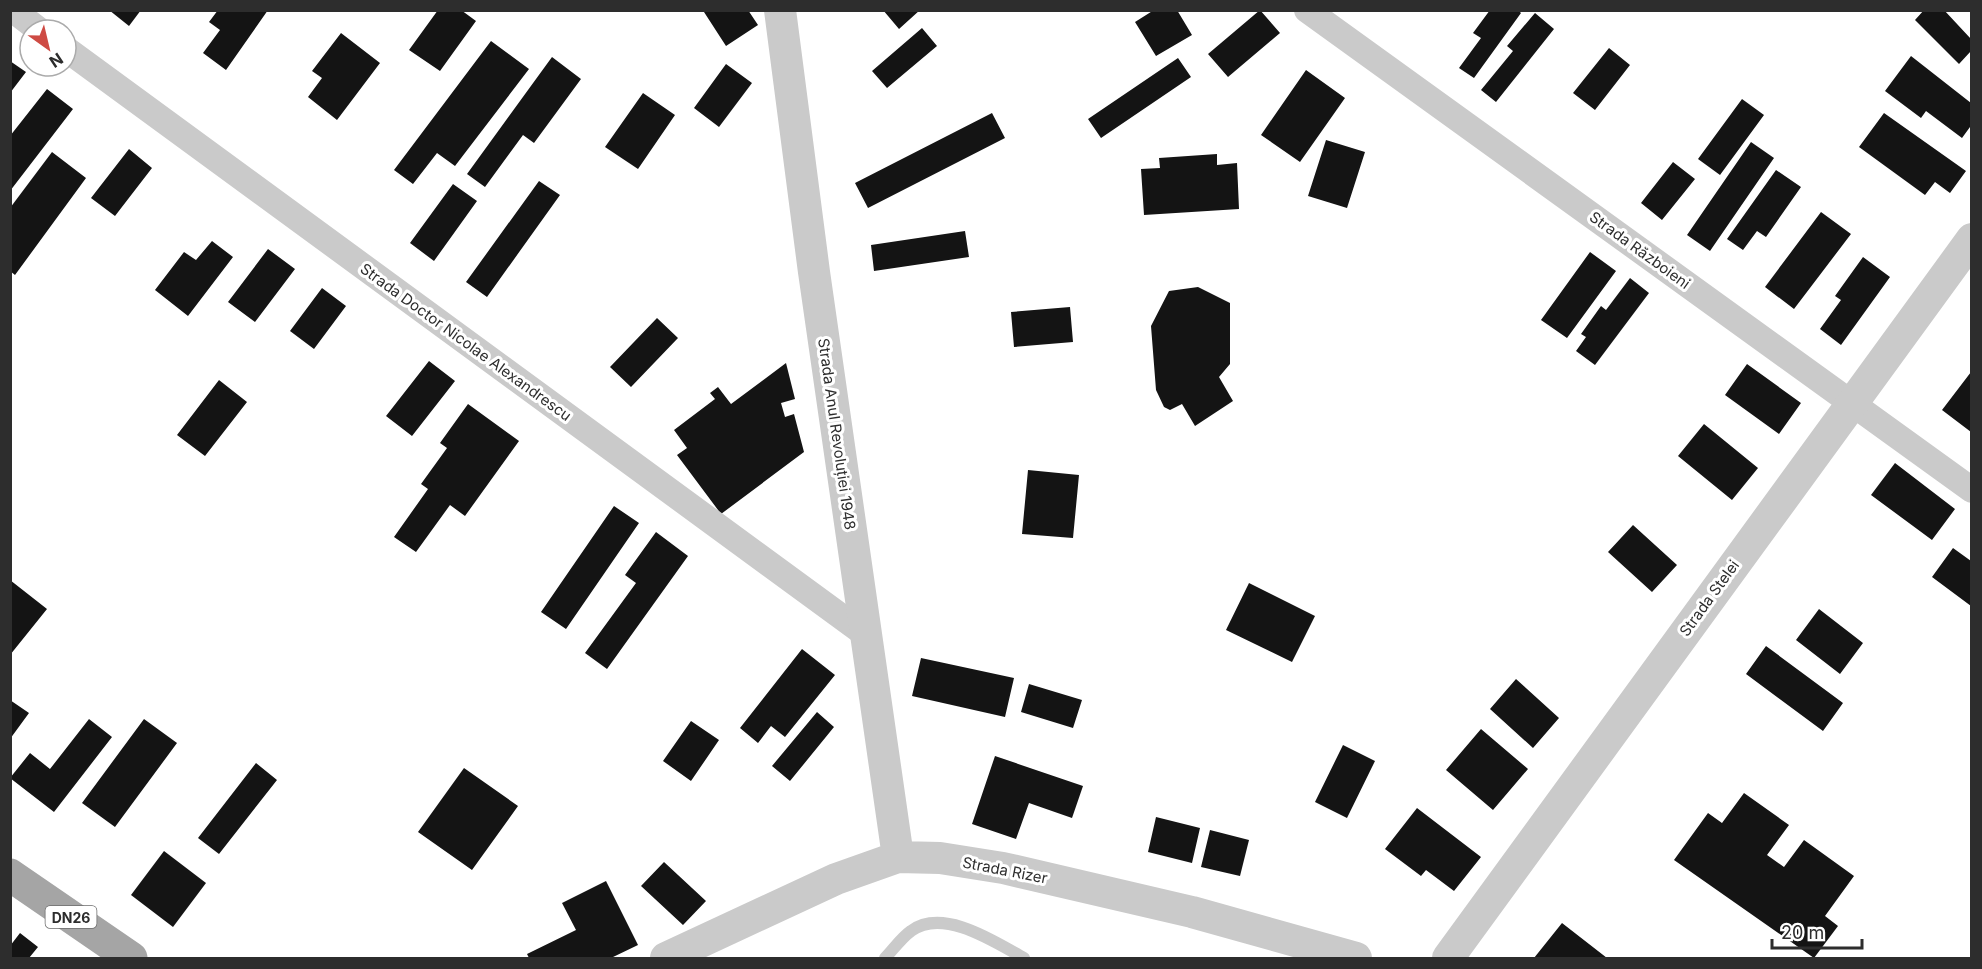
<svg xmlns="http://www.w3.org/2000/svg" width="1982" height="969" font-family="Inter,sans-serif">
	<rect width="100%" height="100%" fill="#fff"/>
	<path fill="#141414" d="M109 10H141L129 26Z
		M218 10H268L226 70 203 53 220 30 209 22Z
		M438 10H461L476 21 440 71 409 50Z
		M707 10H748L758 25 726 46 704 12Z
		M883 10H920L899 29Z
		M1154 10H1177L1192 35 1156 56 1135 22Z
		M1260 10 1280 33 1228 77 1208 54Z
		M1490 10H1518L1521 13 1474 78 1459 68 1481 38 1473 33Z
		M1924 10H1944L1971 39V51L1959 64 1915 20Z
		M1535 13 1554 29 1496 102 1481 90 1513 51 1507 46Z
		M922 28 937 46 887 88 872 71Z
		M341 33 380 63 337 120 308 97 322 78 312 71Z
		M491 41 529 69 455 166 437 153 413 184 394 170Z
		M1609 48 1630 65 1595 110 1573 93Z
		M1911 56 1971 103V129L1970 127 1962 138 1926 111 1921 118 1885 91Z
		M552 57 581 79 534 143 523 135 485 187 467 174Z
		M1178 58 1191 77 1101 138 1088 119Z
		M10 61 26 72 10 93Z
		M726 64 752 83 719 127 694 108Z
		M1306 70 1345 98 1300 162 1261 135Z
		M47 89 73 109 10 191V136Z
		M643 93 675 115 638 169 605 147Z
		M1742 99 1764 115 1720 175 1698 159Z
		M992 113 1005 138 868 208 855 183Z
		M1884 113 1966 171 1950 193 1935 182 1925 195 1859 147Z
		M1326 140 1365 152 1347 208 1308 196Z
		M1751 142 1774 158 1710 251 1687 235Z
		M129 149 152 168 115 216 91 198Z
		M52 152 86 178 15 275 10 271V208Z
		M1217 154V165L1237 163 1239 209 1144 215 1141 169 1160 168 1159 158Z
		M1673 162 1695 179 1662 220 1641 203Z
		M1776 170 1801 187 1766 237 1757 231 1743 250 1727 239Z
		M539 181 560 195 487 297 466 282Z
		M453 184 477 201 434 261 410 243Z
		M1821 212 1851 234 1794 309 1765 287Z
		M965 231 969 257 874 271 871 245Z
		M212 241 233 257 188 316 155 290 184 252 196 260Z
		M268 249 295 269 255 322 228 302Z
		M1590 252 1616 271 1567 338 1541 320Z
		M1863 257 1890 277 1841 345 1820 329 1841 300 1835 296Z
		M1630 278 1649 293 1595 365 1576 351 1586 337 1581 334 1601 306 1606 310Z
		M1198 287 1230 303V364L1219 377 1233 401 1195 426 1182 404 1170 410 1164 407 1156 390 1151 326 1169 291Z
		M322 288 346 306 314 349 290 331Z
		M1070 307 1073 342 1014 347 1011 312Z
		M657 318 678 338 631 387 610 367Z
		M429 361 455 381 412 436 386 416Z
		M786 363 795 399 781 403 785 417 794 414 804 452 721 514 677 455 687 448 674 430 715 399 710 393 718 387 731 404Z
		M1747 364 1801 403 1779 434 1725 395Z
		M1971 372V432L1942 410Z
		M219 380 247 402 205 456 177 435Z
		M468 404 519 441 465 516 450 505 416 552 394 537 428 489 421 484 447 448 440 443Z
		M1704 424 1758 468 1732 500 1678 456Z
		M1895 463 1955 509 1932 540 1871 495Z
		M1028 470 1079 475 1073 538 1022 534Z
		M614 506 639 523 566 629 541 612Z
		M1633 525 1677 565 1652 592 1608 552Z
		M656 532 688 556 607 669 585 653 636 583 625 575Z
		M1953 548 1971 561V606L1932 577Z
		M10 580 47 609 10 655Z
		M1249 583 1315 616 1292 662 1226 630Z
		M1819 609 1863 643 1840 674 1796 640Z
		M1766 646 1843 703 1823 731 1746 674Z
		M802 649 835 675 785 737 771 726 758 743 740 728Z
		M921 658 1014 678 1005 717 912 696Z
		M1516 679 1559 718 1533 748 1490 709Z
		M1029 684 1082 700 1073 728 1021 712Z
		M10 700 29 713 10 739Z
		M817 712 834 727 790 781 772 766Z
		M89 719 112 737 54 812 10 778 30 753 50 769Z
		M144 719 177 743 115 827 82 803Z
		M691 721 719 740 691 781 663 761Z
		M1481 729 1528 769 1493 810 1446 770Z
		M1343 745 1375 761 1347 818 1315 802Z
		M995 756 1083 786 1072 818 1029 803 1016 839 972 824Z
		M256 763 277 780 219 854 198 838Z
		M464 768 518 806 472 870 418 832Z
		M1744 793 1789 825 1767 855 1784 867 1804 840 1854 876 1825 916 1838 926 1814 958 1674 860 1708 813 1722 823Z
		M1417 808 1481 857 1454 891 1426 870 1421 876 1385 849Z
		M1156 817 1200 828 1192 863 1148 852Z
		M1210 830 1249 840 1240 876 1201 867Z
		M164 851 206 883 173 927 131 895Z
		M664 862 706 901 683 925 641 886Z
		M606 881 638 945 611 958H529L527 954 576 930 562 903Z
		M1562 923 1607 958H1534Z
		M20 933 38 947 29 958H10V946Z"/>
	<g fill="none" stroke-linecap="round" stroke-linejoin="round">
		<path stroke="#cacaca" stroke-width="12" d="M885 958C893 950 901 938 911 931 943 907 995 942 1024 958"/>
		<path stroke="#cacaca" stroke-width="26" d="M13 10 39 30
			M1307 10 1972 490
			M66 49 865 634"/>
		<path stroke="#cacaca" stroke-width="32" d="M780 10 814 272 898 857
			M666 958 836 879 898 857 940 858 1003 868 1192 912 1356 958
			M1448 958 1972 239"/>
		<path stroke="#a5a5a5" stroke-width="33" d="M10 875 131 958"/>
	</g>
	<g text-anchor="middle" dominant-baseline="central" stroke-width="6" stroke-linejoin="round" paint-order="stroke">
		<rect fill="#fff" stroke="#6c6c6c" stroke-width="1.5" x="45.5" y="906" width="51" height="22" rx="4.5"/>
		<g font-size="14" font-weight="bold" fill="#2d2d2d">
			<text x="71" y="917">DN26</text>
		</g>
		<g font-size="15" fill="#2d2d2d" stroke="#fff">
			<text transform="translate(1640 250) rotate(36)">Strada Războieni</text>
			<text transform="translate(466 342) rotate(36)">Strada Doctor Nicolae Alexandrescu</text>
			<text transform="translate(837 434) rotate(82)">Strada Anul Revoluției 1948</text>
			<text transform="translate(1709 598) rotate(-54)">Strada Stelei</text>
			<text transform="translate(1005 870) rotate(11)">Strada Rizer</text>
		</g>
	</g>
	<rect width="1982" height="969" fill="none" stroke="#2d2d2d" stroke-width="24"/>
	<g transform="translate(48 48) rotate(146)"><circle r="28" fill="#ffffff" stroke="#ababab" stroke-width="1.5"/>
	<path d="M0-4.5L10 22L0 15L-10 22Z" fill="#ce4b44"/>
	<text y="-9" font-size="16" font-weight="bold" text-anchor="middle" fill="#2d2d2d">N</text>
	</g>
	<path d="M1772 939v9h90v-9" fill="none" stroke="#2d2d2d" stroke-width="3"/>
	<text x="1781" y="939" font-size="18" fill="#2d2d2d" stroke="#ffffff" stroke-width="4.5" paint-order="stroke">20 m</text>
</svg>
